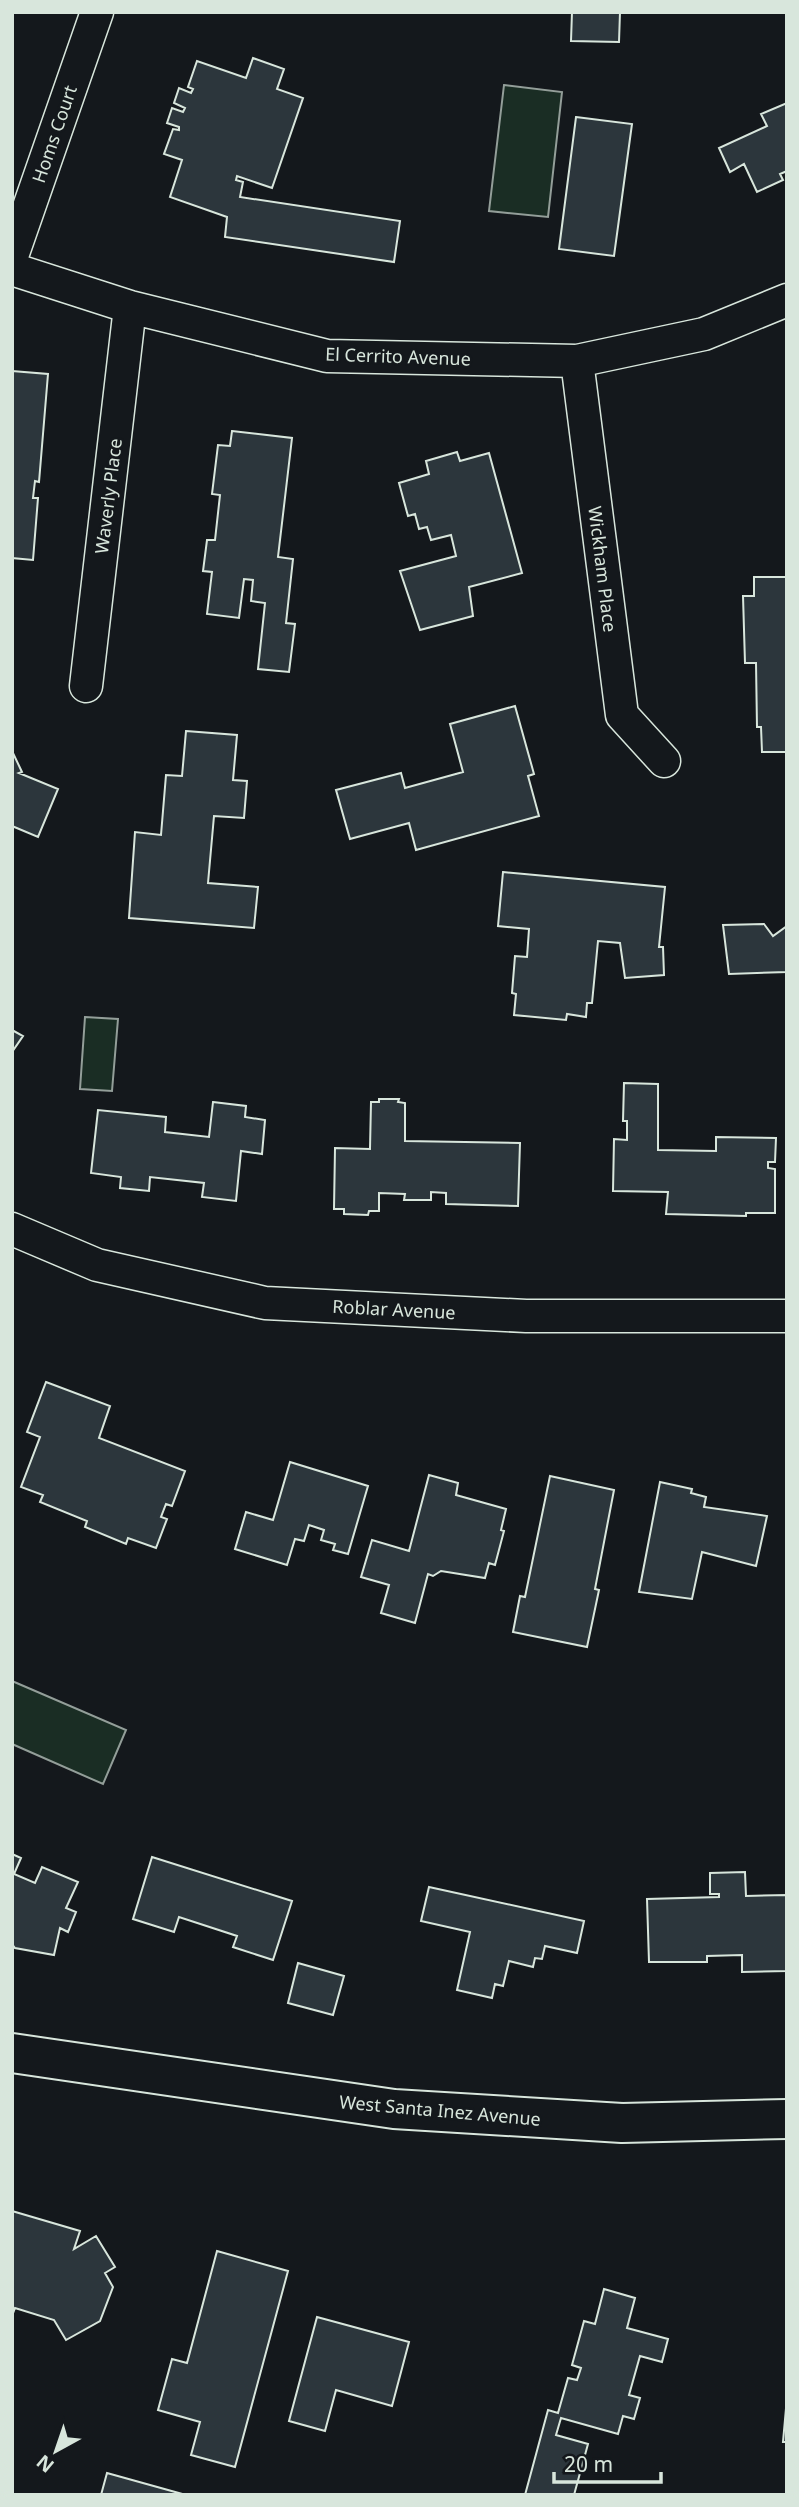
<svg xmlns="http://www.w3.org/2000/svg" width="799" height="2507" font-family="'Noto Sans',sans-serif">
	<rect width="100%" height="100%" fill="#14181c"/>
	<path fill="#1a2d24" stroke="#939e99" stroke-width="2" d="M504 85 562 92 548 217 489 211Z
		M85 1017 118 1019 112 1091 80 1089Z
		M12 1681 126 1730 103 1784 12 1744Z"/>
	<path fill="#2c363c" stroke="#d8e6dc" stroke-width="2" d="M572 12H620L619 42 571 41Z
		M253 58 284 69 277 89 303 98 272 188 237 176 236 180 243 182 240 197 400 221 394 262 225 237 227 217 170 197 182 160 164 154 173 129 179 130V127L167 123 172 108 183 112 185 108 174 103 179 88 191 93 193 89 188 87 197 61 246 78Z
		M787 103V171L780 174 783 180 757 192 744 164 730 172 719 148 767 126 761 114Z
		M576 117 632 124 614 256 559 249Z
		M12 371 48 374 39 482 35 481 33 498H38L33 560 12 558Z
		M232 431 292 438 278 557 293 559 286 623 295 624 289 672 258 669 265 603 251 601 253 580 244 579 239 618 207 614 212 572 203 571 207 540H215L220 495 212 494 218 445 230 446Z
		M457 452 460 461 489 453 522 573 469 587 473 616 420 630 400 571 456 556 451 535 431 540 427 527 419 529 415 514 408 516 399 483 429 474 426 461Z
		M754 577H787V752H762L761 727H757L756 663H745L743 596H754Z
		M515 706 534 774 528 776 539 816 416 850 409 823 350 839 336 790 401 773 405 788 463 772 450 724Z
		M186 731 237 735 233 780 247 781 244 818 214 816 208 883 258 887 254 928 129 918 135 832 161 835 166 775 182 776Z
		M12 751 22 772 19 773 58 789 38 837 12 826Z
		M503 872 665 887 659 947H663L664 975 625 978 620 943 598 941 592 1003H587L586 1017 567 1014 566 1020 514 1015 516 994 512 993 515 956 527 957 529 929 498 926Z
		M764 924 773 936 787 926V972L729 974 723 925Z
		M12 1030 23 1036 12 1052Z
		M624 1083 658 1084V1150L716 1151V1137L776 1138 775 1162H768V1168L775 1169V1213H746V1216L666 1214 668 1192 613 1191 614 1139 627 1140V1121H623Z
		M379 1099H399L398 1102 405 1103V1141L520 1143 518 1206 446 1204V1193L431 1192V1200H404L405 1194 379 1193V1211H369L368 1215 344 1214V1209H334L335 1148 370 1149 371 1102H379Z
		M213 1102 246 1106 245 1117 265 1120 262 1154 241 1151 236 1201 202 1197 204 1183 150 1177 149 1191 120 1188 121 1177 91 1173 98 1110 166 1117 165 1132 209 1137Z
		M46 1382 110 1406 99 1438 185 1471 172 1506 166 1504 161 1517 167 1519 156 1548 128 1538 126 1544 85 1527 87 1521 40 1502 43 1495 21 1487 40 1437 27 1432Z
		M290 1462 368 1486 348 1554 333 1550 335 1544 321 1540 324 1530 309 1525 304 1541 295 1539 287 1565 235 1549 246 1512 273 1520Z
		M429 1475 458 1483 456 1495 506 1509 501 1530 504 1531 495 1565 489 1563 485 1578 441 1571 433 1576 428 1574 415 1623 381 1613 389 1585 361 1577 372 1540 409 1551Z
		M550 1476 614 1490 595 1589 599 1590 587 1647 513 1632 520 1596 525 1597Z
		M660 1482 692 1489 691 1493 706 1497 704 1507 767 1516 756 1566 702 1552 692 1599 639 1592Z
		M12 1854 21 1858 14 1874 35 1883 42 1867 78 1882 66 1908 76 1912 68 1932 60 1928 54 1955 15 1948 12 1944Z
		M152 1857 292 1901 273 1960 233 1947 237 1936 179 1917 174 1932 133 1919Z
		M745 1872 746 1896 787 1895V1971L742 1972V1955L707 1956V1962H649L647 1899 719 1897V1894H710V1873Z
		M429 1887 584 1921 577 1953 545 1946 542 1959 535 1958 533 1967 509 1961 503 1986 495 1984 492 1998 457 1990 470 1932 421 1921Z
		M298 1963 344 1976 333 2015 288 2003Z
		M12 2211 80 2231 74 2249 96 2236 115 2267 105 2273 113 2287 100 2321 66 2340 54 2320 15 2308 12 2316Z
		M217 2251 288 2271 235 2467 191 2455 200 2422 158 2410 172 2359 187 2363Z
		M604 2289 635 2298 627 2328 668 2339 662 2362 640 2356 629 2395 640 2398 634 2419 623 2416 618 2434 561 2418 556 2435 588 2444 574 2495H525L548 2410 558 2413 568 2378 577 2380 581 2368 572 2365 584 2321 595 2324Z
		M317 2317 409 2342 392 2406 336 2390 325 2431 289 2421Z
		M787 2397V2442H783Z
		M107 2473 186 2495H101Z"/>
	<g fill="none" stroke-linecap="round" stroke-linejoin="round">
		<defs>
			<path id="minor" d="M12 256 97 12
				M12 269 130 307 327 356 577 361 704 334 787 300
				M577 361 622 715 664 761
				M86 686 130 307
				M12 1229 97 1265 265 1303 526 1316H787"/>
			<path id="tertiary" d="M12 2053 394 2109 622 2123 787 2119"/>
		</defs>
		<use href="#minor" stroke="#d8e6dc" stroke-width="35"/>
		<use href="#tertiary" stroke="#d8e6dc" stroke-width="42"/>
		<use href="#minor" stroke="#14181c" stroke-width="32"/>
		<use href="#tertiary" stroke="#14181c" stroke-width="38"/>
	</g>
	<g text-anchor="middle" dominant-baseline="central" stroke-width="5" stroke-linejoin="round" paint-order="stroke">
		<g font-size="18" fill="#d8e6dc" stroke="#14181c">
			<text transform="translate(54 134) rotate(-71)">Homs Court</text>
			<text transform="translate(398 356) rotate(2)">El Cerrito Avenue</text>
			<text transform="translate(108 496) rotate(-83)">Waverly Place</text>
			<text transform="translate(603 569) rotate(83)">Wickham Place</text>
			<text transform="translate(394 1309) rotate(3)">Roblar Avenue</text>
			<text transform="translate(440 2110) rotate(5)">West Santa Inez Avenue</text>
		</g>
	</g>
	<rect width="799" height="2507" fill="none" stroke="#d8e6dc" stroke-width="28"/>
	<g transform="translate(56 2451) rotate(220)" stroke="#14181c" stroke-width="5" paint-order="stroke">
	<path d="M0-5L12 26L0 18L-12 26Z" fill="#d8e6dc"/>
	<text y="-10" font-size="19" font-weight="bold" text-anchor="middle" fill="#d8e6dc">N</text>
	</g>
	<path d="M554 2472v10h107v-10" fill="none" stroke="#d8e6dc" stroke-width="3.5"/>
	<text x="564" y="2472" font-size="21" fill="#d8e6dc" stroke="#14181c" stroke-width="5" paint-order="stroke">20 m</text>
</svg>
